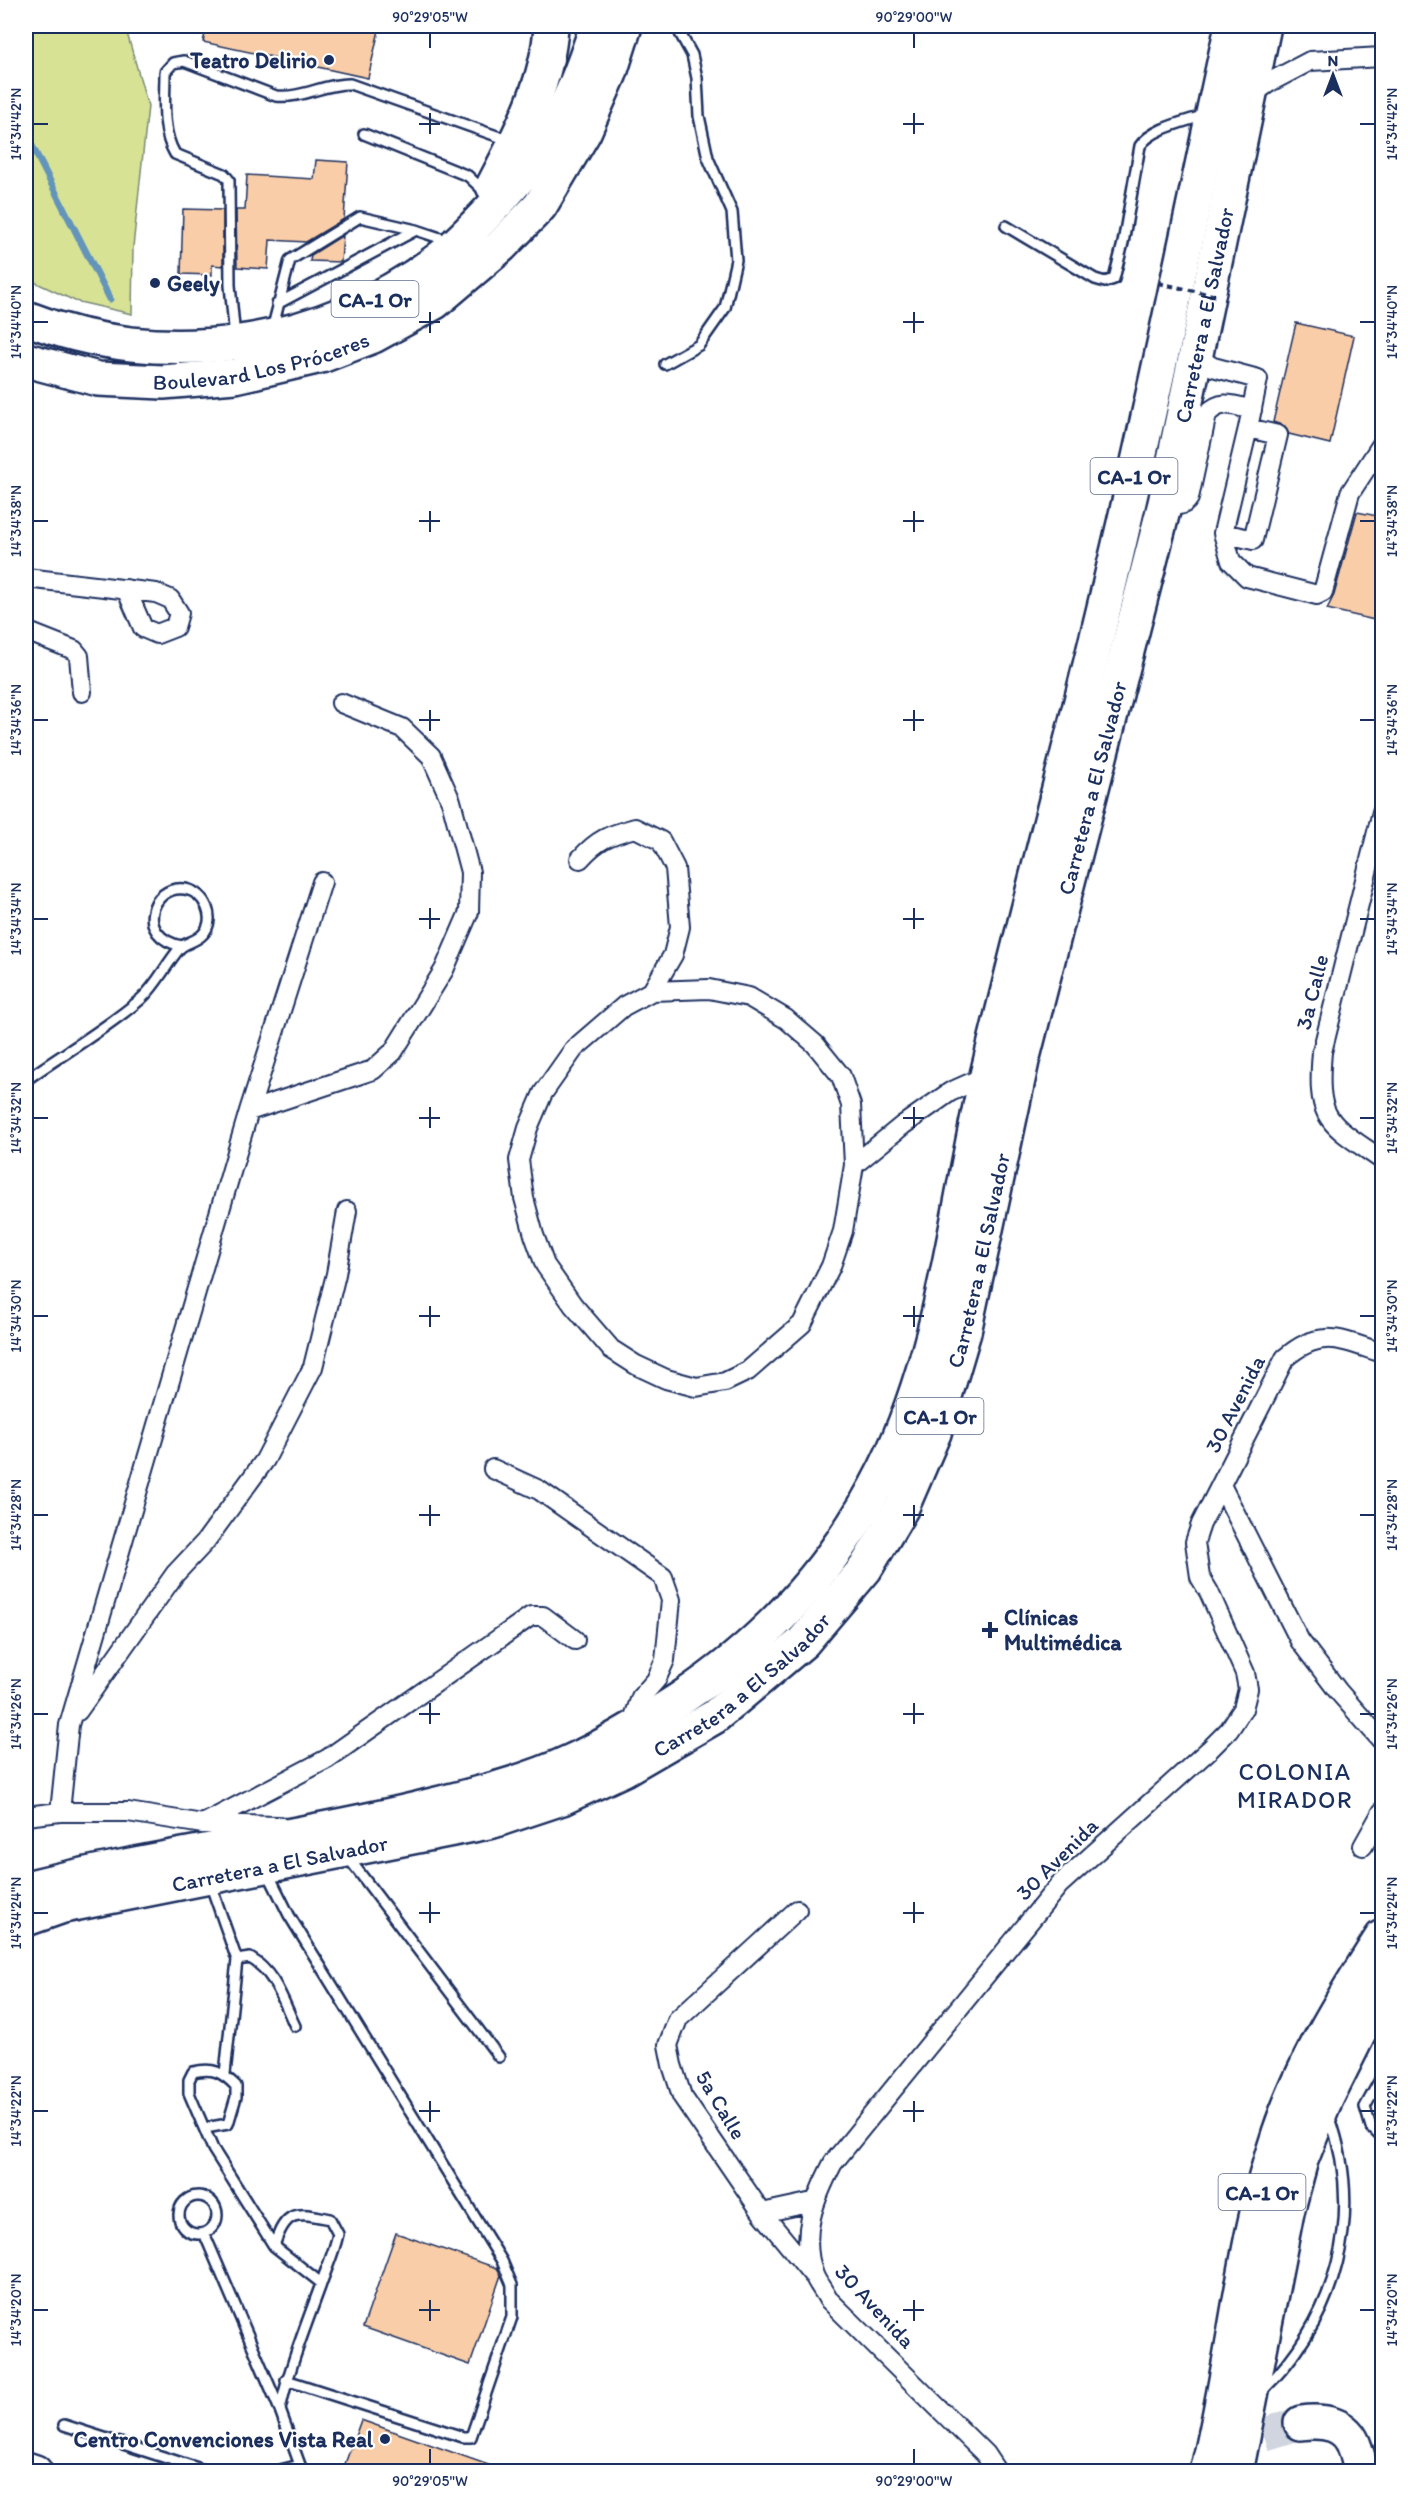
<svg xmlns="http://www.w3.org/2000/svg" width="1408" height="2497" font-family="Itim,sans-serif">
	<rect width="100%" height="100%" fill="#fff"/>
	<filter id="ink" filterUnits="userSpaceOnUse"><feTurbulence type="fractalNoise" baseFrequency=".0167" numOctaves="2"/><feDisplacementMap in="SourceGraphic" scale="12" xChannelSelector="R" yChannelSelector="G"/><feConvolveMatrix kernelMatrix="1 2 1 2 8 2 1 2 1" color-interpolation-filters="sRGB"/></filter>
	<g filter="url(#ink)">
		<path fill="#d7e295" stroke="#79887a" stroke-width="1.5" d="M26 26H125L148 106 133 247 132 314 75 301 26 278Z"/>
		<g fill="none" stroke-linecap="round" stroke-linejoin="round">
			<path stroke="#6494ba" stroke-width="7" d="M26 134 110 299"/>
		</g>
		<path fill="#f9cda8" stroke="#1b2f5e" stroke-width="1.5" d="M207 26H380L368 78 203 42Z
			M316 160 348 162 344 219 306 242 270 240 268 269 237 267 236 210H245L247 175 314 179Z
			M183 209 223 210V266L212 265V275L181 274Z
			M343 235 341 262 310 261 311 255Z
			M1296 323 1354 336 1330 444 1289 434 1285 426 1273 422Z
			M1357 512 1383 517V622L1327 609 1334 595Z
			M396 2233 497 2268 501 2275 470 2365 363 2327Z
			M361 2420 500 2469V2472H342Z"/>
		<g fill="none" stroke-linecap="round" stroke-linejoin="round">
			<path stroke="#d1d5df" stroke-width="33" stroke-dasharray="33 16" stroke-linecap="butt" d="M1217 2449 1301 2423"/>
			<defs>
				<path id="lane" d="M364 134 468 176 484 191
					M1006 226 1095 279 1105 282 1114 279 1123 243 1140 146C1152 128 1185 122 1205 115
					M277 304 416 230
					M272 330 290 260 360 217 416 230 449 241
					M235 338 230 285 229 180 224 174 175 154C161 131 165 97 165 72L173 63 184 61 276 96C302 99 325 83 350 84L511 141
					M665 364 699 345 725 308 736 260 732 212 708 158 699 116 697 78 692 55 676 26
					M26 1080C64 1053 106 1029 141 999 157 985 166 964 180 948 186 942 196 942 203 934 217 919 205 892 185 889 151 884 134 937 182 946
					M347 1856 499 2057
					M267 1871 289 1915 502 2261 512 2285V2317L471 2437H463L286 2380
					M210 1883 237 1960 225 2074
					M237 1960 250 1958C275 1972 283 2001 295 2026
					M1382 2076 1365 2107 1371 2127 1382 2138
					M205 2128 228 2124 236 2097V2086C222 2072 213 2067 193 2072L189 2080V2093L213 2149 274 2246
					M179 2215a19 19 0 1 1 38 0a19 19 0 1 1-38 0Z
					M204 2233 280 2410 300 2465 304 2472
					M1262 2391C1337 2318 1365 2215 1329 2115
					M280 2410C289 2368 305 2328 320 2287 326 2269 334 2253 338 2234L330 2219C297 2212 286 2209 274 2246L321 2283
					M64 2425 210 2472
					M272 2472 300 2465"/>
				<path id="street" d="M1250 96 1270 82 1310 61 1382 57
					M1194 355 1213 367 1258 379 1248 428 1278 435 1253 540 1223 533
					M1248 428 1223 533 1231 561 1247 577 1317 595 1323 592 1350 493 1382 444
					M1165 503C1175 505 1183 508 1189 498L1207 414C1221 399 1233 405 1252 410
					M26 578 156 593 170 599 179 613 175 627 157 634 143 628 126 589
					M26 631 74 650 79 656 82 692
					M1382 812 1322 1052C1316 1122 1328 1122 1382 1160
					M580 859C598 839 609 835 635 828L661 841 675 868 680 927 673 955 652 991
					M709 989 749 997 786 1019 815 1044 841 1076 851 1105 854 1165 843 1231 831 1266 802 1324 748 1371 725 1382 696 1387 666 1379 636 1365 611 1349 573 1305 545 1265 534 1235 524 1198 519 1160 528 1128 543 1093 574 1049 624 1006 652 991Z
					M249 1111 373 1070 393 1052 444 970 469 912 470 872 451 801 431 756 402 728 341 703
					M854 1165 903 1125 950 1092 986 1076
					M493 1469 539 1490 663 1577 671 1600 665 1660 656 1680 641 1697 630 1729
					M1221 1485 1300 1641 1338 1691 1382 1741
					M78 1711 175 1574 205 1542 265 1460 313 1367 336 1274 347 1211
					M60 1812 69 1725 249 1111 322 882
					M26 1816 60 1812H128L203 1824 279 1826
					M203 1824 327 1759 531 1616H543L575 1640
					M1363 1846 1382 1812
					M797 1910 678 2019 668 2045 672 2065 682 2096 762 2213 813 2275
					M762 2213 813 2202
					M997 2472 985 2454 828 2299C824 2291 817 2283 814 2275 799 2234 815 2198 833 2163L1059 1885 1209 1750 1229 1730 1243 1709 1248 1689 1245 1673 1209 1592 1200 1577 1195 1542 1201 1524 1285 1358C1320 1327 1342 1340 1382 1353"/>
				<g id="highway">
					<path d="M493 186C519 136 548 83 551 26"/>
					<path d="M26 318C162 372 322 348 439 259 458 244 475 226 491 209 520 179 548 144 566 106 579 80 588 53 597 26"/>
					<path id="s1" d="M26 360 98 379 163 382 235 376 321 356 373 336 435 302 501 246 540 206 584 132 610 73 625 26"/>
					<path d="M26 1888C155 1856 287 1840 417 1809 469 1796 523 1784 572 1761 609 1744 646 1721 680 1699 768 1641 838 1563 885 1469 946 1345 956 1203 988 1071 1028 905 1073 740 1112 574 1156 392 1192 208 1232 26"/>
					<path id="s2" d="M26 1919 63 1906 493 1821 562 1798 624 1769 714 1717 803 1642 865 1569 902 1507 934 1433 964 1332 1022 1061 1165 503 1264 26"/>
					<path d="M1301 2423C1324 2420 1347 2423 1355 2448 1358 2457 1360 2462 1359 2472"/>
					<path d="M26 2469 35 2472"/>
					<path d="M1207 2472C1235 2360 1242 2243 1279 2133 1302 2064 1343 1998 1382 1937"/>
					<path d="M1236 2472 1287 2212 1301 2160 1324 2103 1367 2017 1382 1993"/>
				</g>
			</defs>
			<use href="#lane" stroke="#1b2f5e" stroke-width="14"/>
			<use href="#street" stroke="#1b2f5e" stroke-width="22"/>
			<use href="#highway" stroke="#1b2f5e" stroke-width="38"/>
			<use href="#lane" stroke="#fff" stroke-width="9"/>
			<use href="#street" stroke="#fff" stroke-width="18"/>
			<use href="#highway" stroke="#fff" stroke-width="33"/>
			<path stroke="#1b2f5e" stroke-width="4" stroke-dasharray="6 4.5" stroke-linecap="butt" d="M1158 283 1217 296"/>
		</g>
	</g>
	<path fill="none" stroke="#1b2f5e" stroke-width="2" d="M430 33V48M914 33V48M430 113V134M914 113V134M33 124H48M419 124H440M903 124H924M1360 124H1375M430 312V333M914 312V333M33 322H48M419 322H440M903 322H924M1360 322H1375M430 511V532M914 511V532M33 521H48M419 521H440M903 521H924M1360 521H1375M430 710V731M914 710V731M33 720H48M419 720H440M903 720H924M1360 720H1375M430 908V929M914 908V929M33 919H48M419 919H440M903 919H924M1360 919H1375M430 1107V1128M914 1107V1128M33 1118H48M419 1118H440M903 1118H924M1360 1118H1375M430 1306V1327M914 1306V1327M33 1316H48M419 1316H440M903 1316H924M1360 1316H1375M430 1505V1526M914 1505V1526M33 1515H48M419 1515H440M903 1515H924M1360 1515H1375M430 1703V1724M914 1703V1724M33 1714H48M419 1714H440M903 1714H924M1360 1714H1375M430 1902V1923M914 1902V1923M33 1913H48M419 1913H440M903 1913H924M1360 1913H1375M430 2101V2122M914 2101V2122M33 2111H48M419 2111H440M903 2111H924M1360 2111H1375M430 2300V2321M914 2300V2321M33 2310H48M419 2310H440M903 2310H924M1360 2310H1375M430 2449V2464M914 2449V2464"/>
	<g fill="#1b2f5e" stroke="#fff" stroke-width="2">
		<circle cx="329" cy="60" r="6"/>
		<circle cx="155" cy="283" r="6"/>
		<path d="M987 1621h6v6h6v6h-6v6h-6v-6h-6v-6h6z"/>
		<circle cx="385" cy="2439" r="6"/>
	</g>
	<g text-anchor="middle" dominant-baseline="central" stroke-width="4.5" stroke-linejoin="round" paint-order="stroke">
		<g fill="#fff" stroke="#5f6d8e" stroke-width="1.5">
			<rect x="331.5" y="281" width="87" height="36" rx="4.5"/>
			<rect x="1090.5" y="458" width="87" height="36" rx="4.5"/>
			<rect x="896.5" y="1398" width="87" height="36" rx="4.5"/>
			<rect x="1218.5" y="2174" width="87" height="36" rx="4.5"/>
		</g>
		<g font-size="21" font-weight="bold" fill="#1b2f5e">
			<text x="375" y="299">CA-1 Or</text>
			<text x="1134" y="476">CA-1 Or</text>
			<text x="940" y="1416">CA-1 Or</text>
			<text x="1262" y="2192">CA-1 Or</text>
		</g>
		<g font-size="22" font-weight="bold" fill="#1b2f5e" stroke="#fff" text-anchor="end">
			<text x="317" y="60">Teatro Delirio</text>
			<text x="167" y="283" text-anchor="start">Geely</text>
			<text x="1004" y="1617" text-anchor="start">Clínicas<tspan x="1004" dy="25">Multimédica</tspan></text>
			<text x="373" y="2439">Centro Convenciones Vista Real</text>
		</g>
		<g font-size="22" fill="#1b2f5e" stroke="#fff">
			<text stroke="none"><textPath href="#s2" startOffset="2238">Carretera a El Salvador</textPath></text>
			<text stroke="none"><textPath href="#s1" startOffset="240">Boulevard Los Próceres</textPath></text>
			<text stroke="none"><textPath href="#s2" startOffset="1752">Carretera a El Salvador</textPath></text>
			<text transform="translate(1312 992) rotate(-76)">3a Calle</text>
			<text stroke="none"><textPath href="#s2" startOffset="1266">Carretera a El Salvador</textPath></text>
			<text transform="translate(1235 1404) rotate(-63)">30 Avenida</text>
			<text stroke="none"><textPath href="#s2" startOffset="764">Carretera a El Salvador</textPath></text>
			<text transform="translate(1057 1859) rotate(-45)">30 Avenida</text>
			<text stroke="none"><textPath href="#s2" startOffset="260">Carretera a El Salvador</textPath></text>
			<text transform="translate(721 2105) rotate(59)">5a Calle</text>
			<text transform="translate(875 2306) rotate(47)">30 Avenida</text>
		</g>
		<g font-size="24" letter-spacing="1.5" fill="#1b2f5e" stroke="#fff">
			<text x="1295" y="1771">COLONIA<tspan x="1295" dy="28">MIRADOR</tspan></text>
		</g>
	</g>
	<rect width="1408" height="2497" fill="none" stroke="#fff" stroke-width="66"/>
	<g transform="translate(1333 75)" stroke="#ffffff" stroke-width="4.5" paint-order="stroke">
	<path d="M0-4.5L10 22L0 15L-10 22Z" fill="#1b2f5e"/>
	<text y="-9" font-size="16" font-weight="bold" text-anchor="middle" fill="#1b2f5e">N</text>
	</g>
	<rect x="33" y="33" width="1342" height="2431" fill="none" stroke="#1b2f5e" stroke-width="2"/>
	<g font-size="15" text-anchor="middle" fill="#1b2f5e">
		<text x="430" y="22">90°29'05"W</text>
		<text x="914" y="22">90°29'00"W</text>
		<text transform="translate(16 124) rotate(-90)" y="5">14°34'42"N</text>
		<text transform="translate(1392 124) rotate(-90)" y="5">14°34'42"N</text>
		<text transform="translate(16 322) rotate(-90)" y="5">14°34'40"N</text>
		<text transform="translate(1392 322) rotate(-90)" y="5">14°34'40"N</text>
		<text transform="translate(16 521) rotate(-90)" y="5">14°34'38"N</text>
		<text transform="translate(1392 521) rotate(-90)" y="5">14°34'38"N</text>
		<text transform="translate(16 720) rotate(-90)" y="5">14°34'36"N</text>
		<text transform="translate(1392 720) rotate(-90)" y="5">14°34'36"N</text>
		<text transform="translate(16 919) rotate(-90)" y="5">14°34'34"N</text>
		<text transform="translate(1392 919) rotate(-90)" y="5">14°34'34"N</text>
		<text transform="translate(16 1118) rotate(-90)" y="5">14°34'32"N</text>
		<text transform="translate(1392 1118) rotate(-90)" y="5">14°34'32"N</text>
		<text transform="translate(16 1316) rotate(-90)" y="5">14°34'30"N</text>
		<text transform="translate(1392 1316) rotate(-90)" y="5">14°34'30"N</text>
		<text transform="translate(16 1515) rotate(-90)" y="5">14°34'28"N</text>
		<text transform="translate(1392 1515) rotate(-90)" y="5">14°34'28"N</text>
		<text transform="translate(16 1714) rotate(-90)" y="5">14°34'26"N</text>
		<text transform="translate(1392 1714) rotate(-90)" y="5">14°34'26"N</text>
		<text transform="translate(16 1913) rotate(-90)" y="5">14°34'24"N</text>
		<text transform="translate(1392 1913) rotate(-90)" y="5">14°34'24"N</text>
		<text transform="translate(16 2111) rotate(-90)" y="5">14°34'22"N</text>
		<text transform="translate(1392 2111) rotate(-90)" y="5">14°34'22"N</text>
		<text transform="translate(16 2310) rotate(-90)" y="5">14°34'20"N</text>
		<text transform="translate(1392 2310) rotate(-90)" y="5">14°34'20"N</text>
		<text x="430" y="2486">90°29'05"W</text>
		<text x="914" y="2486">90°29'00"W</text>
	</g>
</svg>
